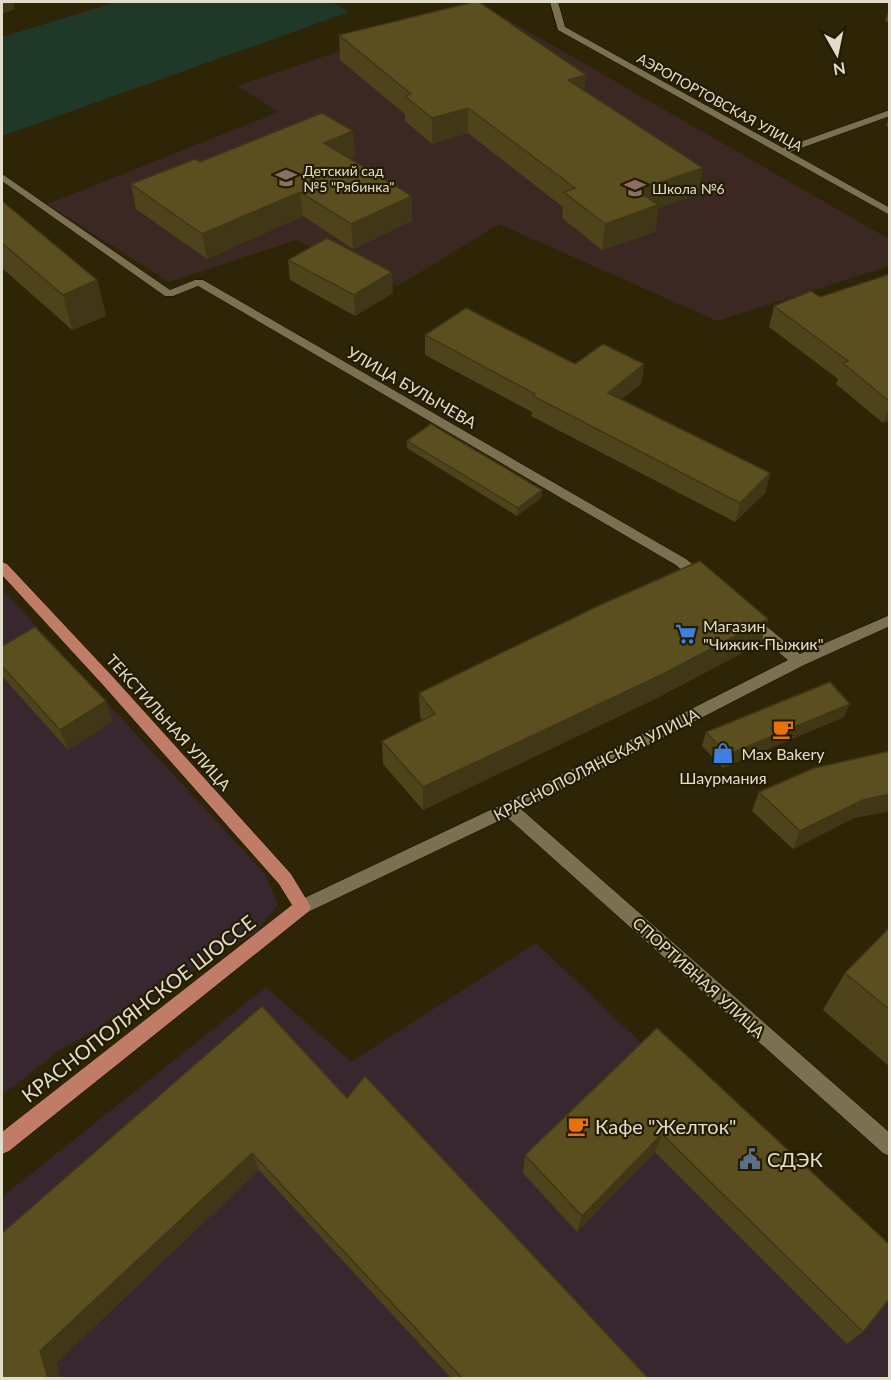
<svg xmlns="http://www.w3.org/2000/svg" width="891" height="1380" font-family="Lato,sans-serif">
	<rect width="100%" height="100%" fill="#2e2506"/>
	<path fill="#392730" d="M2 589 265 874 278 904 255 933 59 1051 2 1095Z
		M536 943 889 1278V1378H2V1197L266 987 351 1062Z"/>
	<path fill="#3b2823" d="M479 3 889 239V266L717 321 499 224 398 286 296 240 169 282 47 204 279 112 237 86Z"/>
	<path fill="#1f3828" d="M117 2H332L349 12 2 136V37Z"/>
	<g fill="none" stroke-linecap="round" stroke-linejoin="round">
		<defs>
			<path id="minor" d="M550 2H558L565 27 783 148 890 110V116L790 152 890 208V215L558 30Z
				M2 174 170 290 195 280H203L686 559 707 576 709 580 707 584H697L676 565 198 286 173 296H165L2 181Z
				M890 615V626L804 665 522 810 890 1133V1156L883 1153 507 817 308 912 302 915 296 912 293 907 296 902 503 804 788 660 745 625 743 621 745 617H755L800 654Z"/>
			<path id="major" d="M2 562 7 564 113 677 291 874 311 907 308 912 9 1151 2 1154V1132L292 905 279 884 103 685 2 575Z"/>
		</defs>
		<use href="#minor" stroke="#150e00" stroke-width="1"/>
		<use href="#major" stroke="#150e00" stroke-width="1"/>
		<use href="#minor" fill="#7b7150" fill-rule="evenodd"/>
		<use href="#major" fill="#c17c67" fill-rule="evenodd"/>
	</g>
	<path fill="#4e431b" d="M890 6V23L885 21Z
		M339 35 584 90 699 194 658 208 655 232 602 250 562 218 563 207 468 133 432 144 405 121V114L340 60Z
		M890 114V128L886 126Z
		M353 131 355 155 348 158 412 221 353 249 303 216 207 259 136 209 131 184 200 162Z
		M2 201 97 280 106 316 72 330 2 268Z
		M288 260 393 293 355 316 290 280Z
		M890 274V421L883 423 836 384 838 379 769 327 774 306 820 297Z
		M425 335 575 364H644L641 384 621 399 770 473 765 493 735 522 531 416 532 412 425 355Z
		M407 441 542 490 541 498 517 516 407 448Z
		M768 619 761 643 657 698 423 810 383 764 382 741 422 720 420 717 419 693Z
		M2 646 113 721 68 750 2 676Z
		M844 717 723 768 702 746 706 732Z
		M890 751V811L854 818 793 849 752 811 759 792Z
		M890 927V1067L823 1010 845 973Z
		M657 1028 863 1332 847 1344 655 1152 577 1232 523 1173 525 1155Z
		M347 1098 648 1378H451L259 1170 56 1363 60 1378H2V1233Z"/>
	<path fill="#403716" d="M2 2H13L15 9 2 14Z
		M586 75 583 100 568 80Z
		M468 108V133L432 144V118Z
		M353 131 355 155 326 168 324 143Z
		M703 168 699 194 658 208 655 232 602 250 605 224 637 190Z
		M300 192 303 216 207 259 202 234Z
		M412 196V221L353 249 351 224Z
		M392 272 393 293 355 316 354 295Z
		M97 280 106 316 72 330 63 295Z
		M644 364 641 384 605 412 608 393Z
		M890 406V421L883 423Z
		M770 473 765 493 735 522 740 503Z
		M542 490 541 498 517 516 518 508Z
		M768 619 761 643 657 698 423 810V787Z
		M106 701 113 721 68 750 60 730Z
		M850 704 844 717 723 768 727 755Z
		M890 794V811L854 818 793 849 800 831 863 800Z
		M662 1134 655 1152 577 1232 582 1216Z
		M252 1153 259 1170 56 1363 60 1378H48L40 1351Z"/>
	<path fill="#5b4e1f" stroke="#403716" stroke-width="1.5" d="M474 2H479L586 75 568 80 703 168 637 190 658 205 605 224 564 192 575 188 468 108 432 118 405 96 411 94 339 35Z
		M322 113 353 131 324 143 412 196 351 224 300 192 202 234 131 184 195 159 200 162Z
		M2 201 97 280 63 295 2 243Z
		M327 238 392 272 354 295 288 260Z
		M890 274V402L843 363 848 361 774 306 811 291 820 297Z
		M466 308 575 364 603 344 644 364 608 393 770 473 740 503 533 396 535 394 425 335Z
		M431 424 542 490 518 508 407 441Z
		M700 561 768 619 663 674 423 787 382 741 435 714 419 693 600 605Z
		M35 627 106 701 60 730 2 666V646Z
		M830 682 850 704 727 755 706 732Z
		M890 751V794L863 800 800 831 759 792 814 768Z
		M890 927V1010L845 973Z
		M262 1006 347 1098 365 1076 648 1378H462L252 1153 40 1351 48 1378H2V1233Z
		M657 1028 890 1245V1298L863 1332 662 1134 582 1216 525 1155Z"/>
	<defs>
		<symbol id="school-bare" viewBox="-9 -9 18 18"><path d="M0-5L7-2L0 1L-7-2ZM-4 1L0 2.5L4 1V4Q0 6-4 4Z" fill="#8d6e63" stroke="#241c00" stroke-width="2.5" paint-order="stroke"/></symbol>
		<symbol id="supermarket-bare" viewBox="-9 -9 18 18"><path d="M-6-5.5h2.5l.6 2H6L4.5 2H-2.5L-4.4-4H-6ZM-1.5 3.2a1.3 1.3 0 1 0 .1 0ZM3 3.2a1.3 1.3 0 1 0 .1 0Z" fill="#3f7fe0" stroke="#241c00" stroke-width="2.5" paint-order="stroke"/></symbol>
		<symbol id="cafe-bare" viewBox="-9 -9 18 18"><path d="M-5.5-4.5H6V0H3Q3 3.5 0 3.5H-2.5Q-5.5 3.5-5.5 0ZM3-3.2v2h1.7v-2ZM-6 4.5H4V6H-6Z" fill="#e8710a" stroke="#241c00" stroke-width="2.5" paint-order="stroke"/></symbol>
		<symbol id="shop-bare" viewBox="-9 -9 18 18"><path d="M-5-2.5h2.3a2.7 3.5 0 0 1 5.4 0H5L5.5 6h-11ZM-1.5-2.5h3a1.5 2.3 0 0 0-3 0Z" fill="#3f7fe0" stroke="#241c00" stroke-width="2.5" paint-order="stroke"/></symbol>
		<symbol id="civic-bare" viewBox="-9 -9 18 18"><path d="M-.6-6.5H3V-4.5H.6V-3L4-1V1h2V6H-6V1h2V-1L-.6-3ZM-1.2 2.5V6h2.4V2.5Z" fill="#5c6f8a" stroke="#241c00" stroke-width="2.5" paint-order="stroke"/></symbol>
	</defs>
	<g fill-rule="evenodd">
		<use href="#school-bare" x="271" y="163" width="30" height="30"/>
		<use href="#school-bare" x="620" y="173" width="30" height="30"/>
		<use href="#supermarket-bare" x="671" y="619" width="30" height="30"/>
		<use href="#cafe-bare" x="768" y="714" width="30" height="30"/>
		<use href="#shop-bare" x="708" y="738" width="30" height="30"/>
		<use href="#cafe-bare" x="563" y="1111" width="30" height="30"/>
		<use href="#civic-bare" x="735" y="1144" width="30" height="30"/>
	</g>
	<g text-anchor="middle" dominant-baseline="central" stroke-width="4.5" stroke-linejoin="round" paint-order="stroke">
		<g font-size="14" fill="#e2ddcb" stroke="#241c00">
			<text transform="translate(720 102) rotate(29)">АЭРОПОРТОВСКАЯ УЛИЦА</text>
		</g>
		<g font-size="14" fill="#e2ddcb" stroke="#241c00" text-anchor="start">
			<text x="303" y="170">Детский сад<tspan x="303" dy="16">№5 "Рябинка"</tspan></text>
			<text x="652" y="188">Школа №6</text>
		</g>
		<g font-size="16" fill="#e2ddcb" stroke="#241c00">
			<text transform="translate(412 387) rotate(30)">УЛИЦА БУЛЫЧЕВА</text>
			<text transform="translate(169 722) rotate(48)">ТЕКСТИЛЬНАЯ УЛИЦА</text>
			<text transform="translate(596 764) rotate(-27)">КРАСНОПОЛЯНСКАЯ УЛИЦА</text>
			<text transform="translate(699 977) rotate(42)">СПОРТИВНАЯ УЛИЦА</text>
		</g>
		<g font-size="16" fill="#e2ddcb" stroke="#241c00">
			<text x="703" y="625" text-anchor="start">Магазин<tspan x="703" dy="18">"Чижик-Пыжик"</tspan></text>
			<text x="783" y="753">Max Bakery</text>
			<text x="723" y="777">Шаурмания</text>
		</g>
		<g font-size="20" fill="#e2ddcb" stroke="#241c00">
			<text transform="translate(138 1008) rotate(-38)">КРАСНОПОЛЯНСКОЕ ШОССЕ</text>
		</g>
		<g font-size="20" fill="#e2ddcb" stroke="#241c00" text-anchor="start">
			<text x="595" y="1126">Кафе "Желток"</text>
			<text x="767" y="1159">СДЭК</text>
		</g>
	</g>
	<rect width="891" height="1380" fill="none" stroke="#e2ddcb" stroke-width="6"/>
	<g transform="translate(837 54) rotate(171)" stroke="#241c00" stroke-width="4.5" paint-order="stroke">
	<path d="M0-4.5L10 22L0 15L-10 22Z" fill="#e2ddcb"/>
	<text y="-9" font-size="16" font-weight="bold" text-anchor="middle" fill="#e2ddcb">N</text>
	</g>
</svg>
